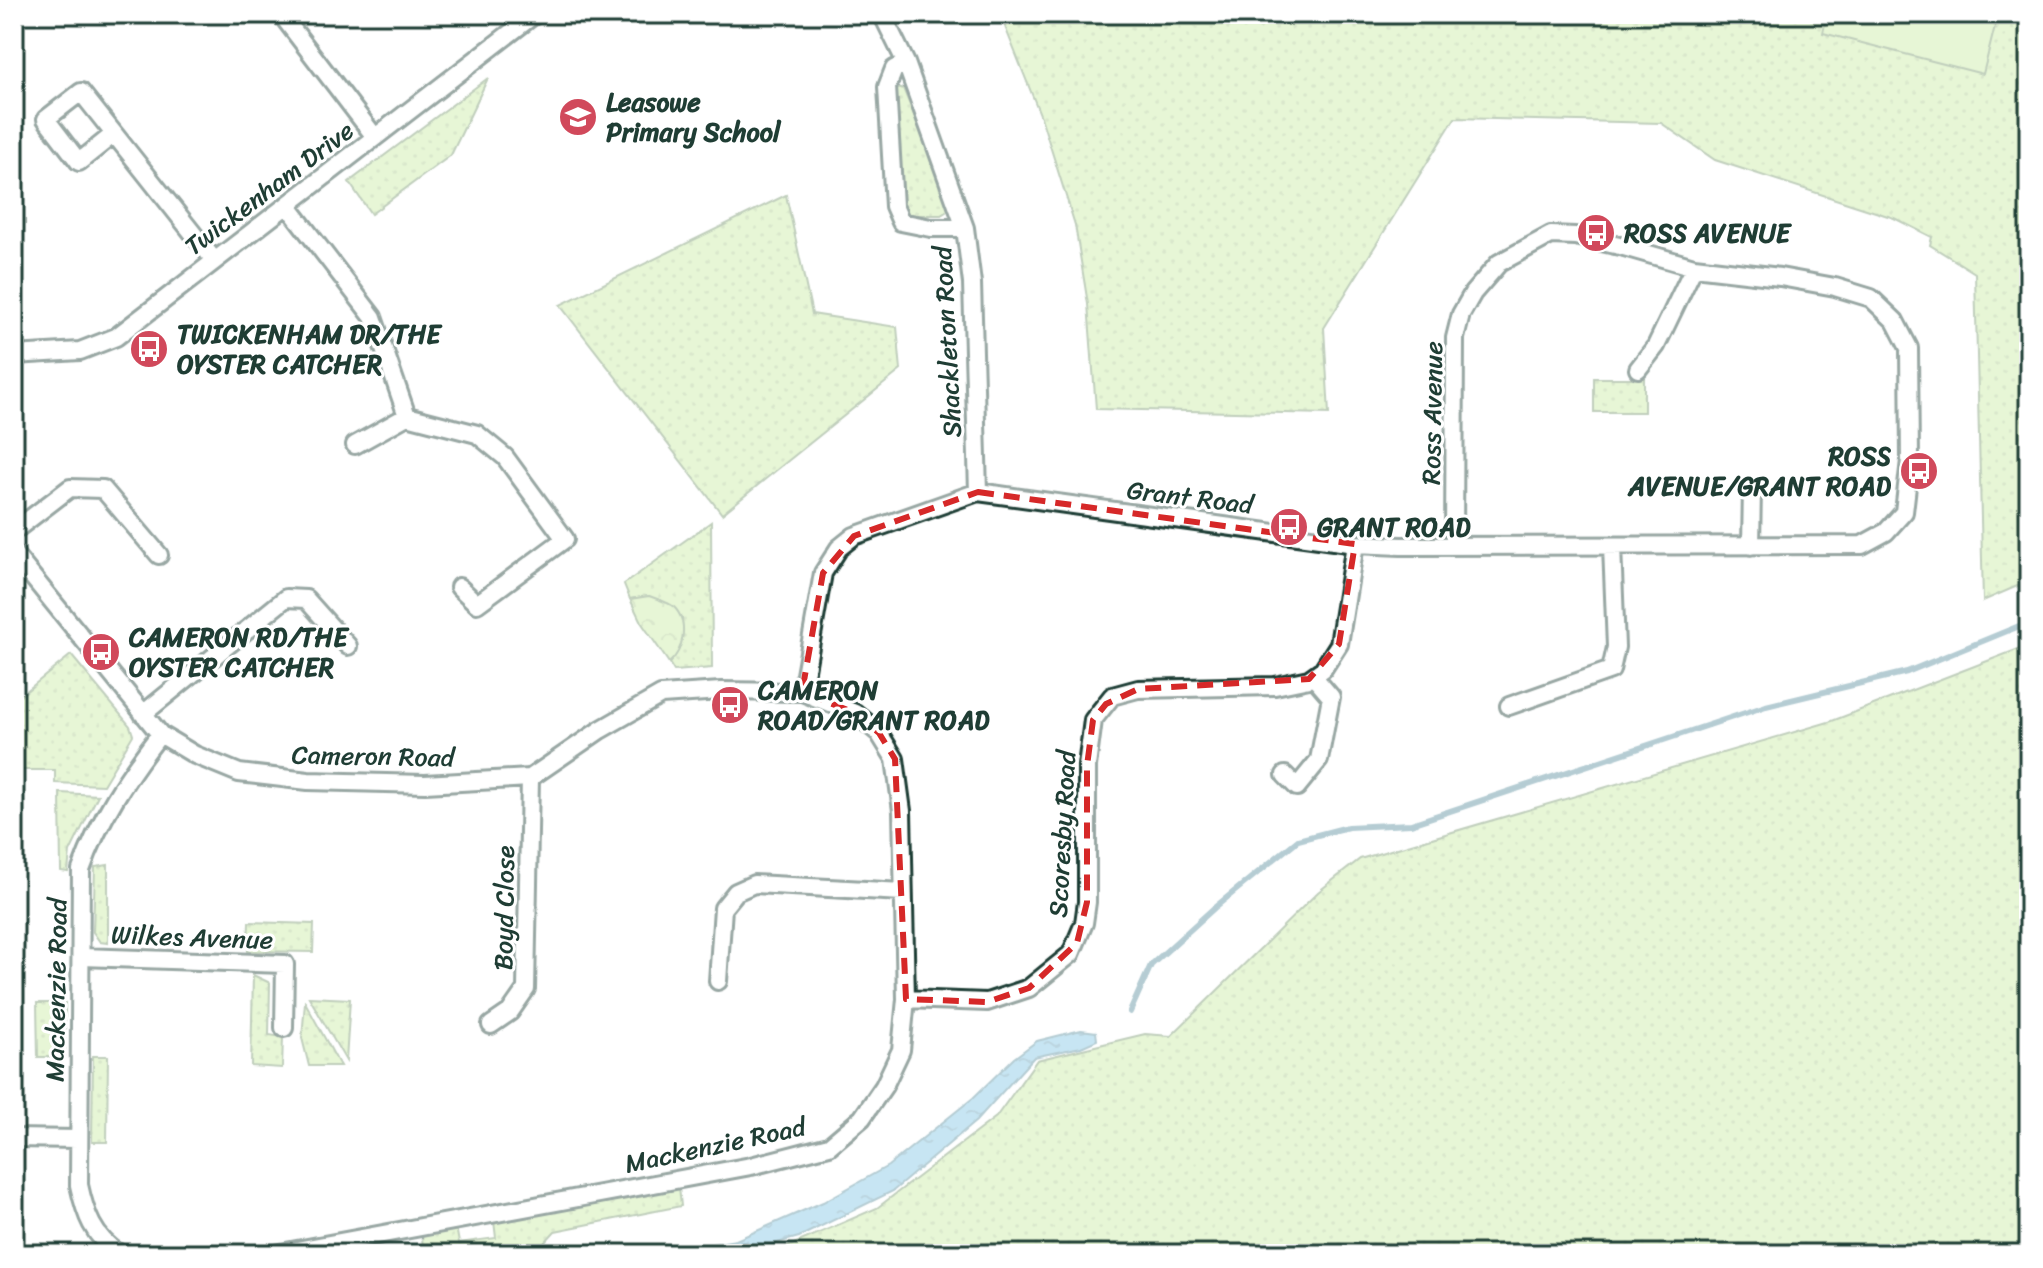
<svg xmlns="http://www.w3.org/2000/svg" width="2043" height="1268" font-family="Sriracha,sans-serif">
	<defs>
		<pattern id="grass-dots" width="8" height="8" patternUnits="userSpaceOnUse" patternTransform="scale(2)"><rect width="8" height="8" fill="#c9eba4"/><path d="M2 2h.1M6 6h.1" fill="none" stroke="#acca8e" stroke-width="1.8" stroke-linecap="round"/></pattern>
		<pattern id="park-crowns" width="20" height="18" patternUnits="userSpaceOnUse" patternTransform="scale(2)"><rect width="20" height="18" fill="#c9eba4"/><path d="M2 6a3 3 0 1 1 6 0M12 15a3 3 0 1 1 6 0" fill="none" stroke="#acca8e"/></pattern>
		<pattern id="water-ripples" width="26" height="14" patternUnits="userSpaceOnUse" patternTransform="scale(2)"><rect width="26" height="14" fill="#83c6e4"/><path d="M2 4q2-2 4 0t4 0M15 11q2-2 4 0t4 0" fill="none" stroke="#6ba2ba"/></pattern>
	</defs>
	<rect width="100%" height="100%" fill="#fff"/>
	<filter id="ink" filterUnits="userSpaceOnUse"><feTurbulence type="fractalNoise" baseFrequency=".0125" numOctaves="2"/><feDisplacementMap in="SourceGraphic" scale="16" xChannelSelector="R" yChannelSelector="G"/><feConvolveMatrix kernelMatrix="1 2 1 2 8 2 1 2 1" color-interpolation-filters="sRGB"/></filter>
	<g filter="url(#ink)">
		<path fill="url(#grass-dots)" stroke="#74946c" stroke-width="2" d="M1000 14H2029V581L1983 601 1975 273 1930 245 1932 237 1894 218 1715 160 1661 123 1455 118 1324 328 1329 414 1096 409 1088 304 1075 225 1041 117Z
			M488 78 451 155 371 214 349 182Z
			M903 88 948 199 949 210 941 215H907L902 205 893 90Z
			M786 195 812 314 897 327 901 370 722 514 560 305Z
			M1594 378H1644V412H1594Z
			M711 522 712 668 674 671 669 663C683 650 683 635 682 618L649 596 630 599 624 584Z
			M2029 645V1254H771L877 1208 996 1117 1037 1060 1145 1034 1171 1036 1318 892 1360 859 1832 721Z
			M71 655 130 726 133 735 103 785 55 783V770H14V701Z
			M60 793 98 795 70 852 68 872 61 871Z
			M108 865V943L100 942 93 932 95 867Z
			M249 922 314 924 313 952 248 951Z
			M253 975 270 983 269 1035 283 1037 282 1068 251 1066Z
			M309 997 350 999 346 1061Z
			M305 1002 340 1066H309L302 1038Z
			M37 1003H65V1057H38Z
			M93 1056H108L107 1142H92Z
			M679 1187 681 1206 555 1231 534 1254H423L422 1233 456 1227 459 1243 496 1238 494 1221Z"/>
		<path fill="url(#park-crowns)" stroke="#74946c" stroke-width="2" d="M649 596C657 599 668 602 674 607 689 622 684 650 669 663L641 622 630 599Z"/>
		<path fill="#c9eba4" stroke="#74946c" stroke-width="2" d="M1827 14H1998L1983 74 1823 33Z"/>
		<path fill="url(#water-ripples)" stroke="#5b8f9e" stroke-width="2" d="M1081 1030 1096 1032 1097 1040 1081 1047 1034 1057 976 1121 893 1191 799 1237 736 1254H650L736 1240 823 1202 888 1166 973 1098 1014 1058 1037 1041Z"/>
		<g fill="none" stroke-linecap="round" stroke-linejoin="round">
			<path stroke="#5b8f9e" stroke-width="6" d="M1130 1012 1151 965 1214 908 1298 840 1348 827 1411 824 1766 706 1907 672 2029 622"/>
			<defs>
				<path id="street" d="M281 14 375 137
					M882 14 906 63 965 228 972 283 978 492
					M906 63 894 69 887 87 894 206 901 222 931 228H965
					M114 134 79 162 46 119 81 92 214 260
					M287 205 373 317 407 416
					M14 355 80 351 116 337 535 14
					M1638 369 1656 346 1694 267
					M355 445 407 416 477 434 505 457 565 539 477 604 459 587
					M14 531 70 488 103 489 159 555
					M1751 546 1752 488
					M14 554 160 734 195 755 239 773 308 781 425 784 530 778 600 730 661 695 721 691 802 692 855 713 879 733 895 759 902 811 906 999 901 1050 884 1086 862 1118 829 1146 751 1166 275 1254
					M802 692 823 573 839 548 854 536 978 492 1355 544 1401 546 1862 545 1886 532 1904 512 1910 460 1909 348 1895 321 1871 298 1835 287 1780 277 1694 267 1624 247 1575 236 1551 235 1499 263 1473 293 1461 314 1455 338 1454 546
					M1509 706 1611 670 1616 647 1612 546
					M143 714 286 598 306 599 348 646
					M1285 775 1297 787 1319 760 1331 697 1313 676
					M82 957 285 964 284 1028
					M718 981 723 908 736 892 754 884 903 892
					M906 999 987 1002 1029 988 1071 954 1084 923 1087 902V766L1093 720 1112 696 1138 689 1275 686 1309 679 1323 669 1339 644 1355 544
					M491 1025 510 1012 526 989 530 778
					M14 1138 78 1139
					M120 1254C93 1238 85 1213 79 1185L81 870C99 819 127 777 160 734"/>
			</defs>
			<use href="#street" stroke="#1f3d34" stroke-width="22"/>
			<use href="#street" stroke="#fff" stroke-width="16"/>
		</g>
	</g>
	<path d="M0 0H2043V1268H0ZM978 492 1355 544 1339 644 1309 679 1138 689 1106 704 1093 720 1087 766V902L1077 943 1029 988 987 1002 906 999 895 759 879 733 855 713 802 692 823 573 854 536Z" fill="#fff" fill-opacity=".55" fill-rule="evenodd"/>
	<path fill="none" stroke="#d62828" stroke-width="6" stroke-dasharray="16 10" stroke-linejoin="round" d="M978 492 1355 544 1339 644 1309 679 1138 689 1106 704 1093 720 1087 766V902L1077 943 1029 988 987 1002 906 999 895 759 879 733 855 713 802 692 823 573 854 536Z"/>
	<defs>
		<symbol id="school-disc" viewBox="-11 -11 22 22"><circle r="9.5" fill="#d1495b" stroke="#fff"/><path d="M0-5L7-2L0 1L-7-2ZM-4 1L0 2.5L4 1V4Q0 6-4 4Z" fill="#fff"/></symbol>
		<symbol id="bus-disc" viewBox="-11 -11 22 22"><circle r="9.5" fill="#d1495b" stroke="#fff"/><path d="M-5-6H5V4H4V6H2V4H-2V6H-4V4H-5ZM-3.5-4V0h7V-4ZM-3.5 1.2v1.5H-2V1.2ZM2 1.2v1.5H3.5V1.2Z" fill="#fff"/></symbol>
	</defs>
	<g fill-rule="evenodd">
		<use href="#school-disc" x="556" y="95" width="44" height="44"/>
		<use href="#bus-disc" x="1574" y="211" width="44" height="44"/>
		<use href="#bus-disc" x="127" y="327" width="44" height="44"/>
		<use href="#bus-disc" x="1897" y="449" width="44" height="44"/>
		<use href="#bus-disc" x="1267" y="505" width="44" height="44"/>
		<use href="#bus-disc" x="79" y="630" width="44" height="44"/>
		<use href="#bus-disc" x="708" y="683" width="44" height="44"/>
	</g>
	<g text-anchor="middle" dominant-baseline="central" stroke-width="6" stroke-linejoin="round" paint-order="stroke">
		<g font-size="26" font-weight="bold" fill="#1f3d34" stroke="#fff" text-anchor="start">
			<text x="606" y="102">Leasowe<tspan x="606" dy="30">Primary School</tspan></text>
			<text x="1624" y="233">ROSS AVENUE</text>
			<text x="177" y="334">TWICKENHAM DR/THE<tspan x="177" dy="30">OYSTER CATCHER</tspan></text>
			<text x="1891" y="456" text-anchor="end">ROSS<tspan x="1891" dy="30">AVENUE/GRANT ROAD</tspan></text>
			<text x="1317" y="527">GRANT ROAD</text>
			<text x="129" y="637">CAMERON RD/THE<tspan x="129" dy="30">OYSTER CATCHER</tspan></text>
			<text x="758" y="690">CAMERON<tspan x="758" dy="30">ROAD/GRANT ROAD</tspan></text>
		</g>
		<g font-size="26" fill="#1f3d34" stroke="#fff">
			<text transform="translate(269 188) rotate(-37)">Twickenham Drive</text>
			<text transform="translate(947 342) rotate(-93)">Shackleton Road</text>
			<text transform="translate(1432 413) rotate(-89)">Ross Avenue</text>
			<text transform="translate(1190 497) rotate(7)">Grant Road</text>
			<text transform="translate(373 756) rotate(1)">Cameron Road</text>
			<text transform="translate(1062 834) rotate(-87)">Scoresby Road</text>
			<text transform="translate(504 908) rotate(-89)">Boyd Close</text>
			<text transform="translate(192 937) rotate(2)">Wilkes Avenue</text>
			<text transform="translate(56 990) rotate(-89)">Mackenzie Road</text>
			<text transform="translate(715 1145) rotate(-12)">Mackenzie Road</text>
		</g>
	</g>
	<rect width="2043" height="1268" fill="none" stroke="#fff" stroke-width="48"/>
	<rect x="24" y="24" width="1995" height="1220" fill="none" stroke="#1f3d34" stroke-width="3" filter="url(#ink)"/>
</svg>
